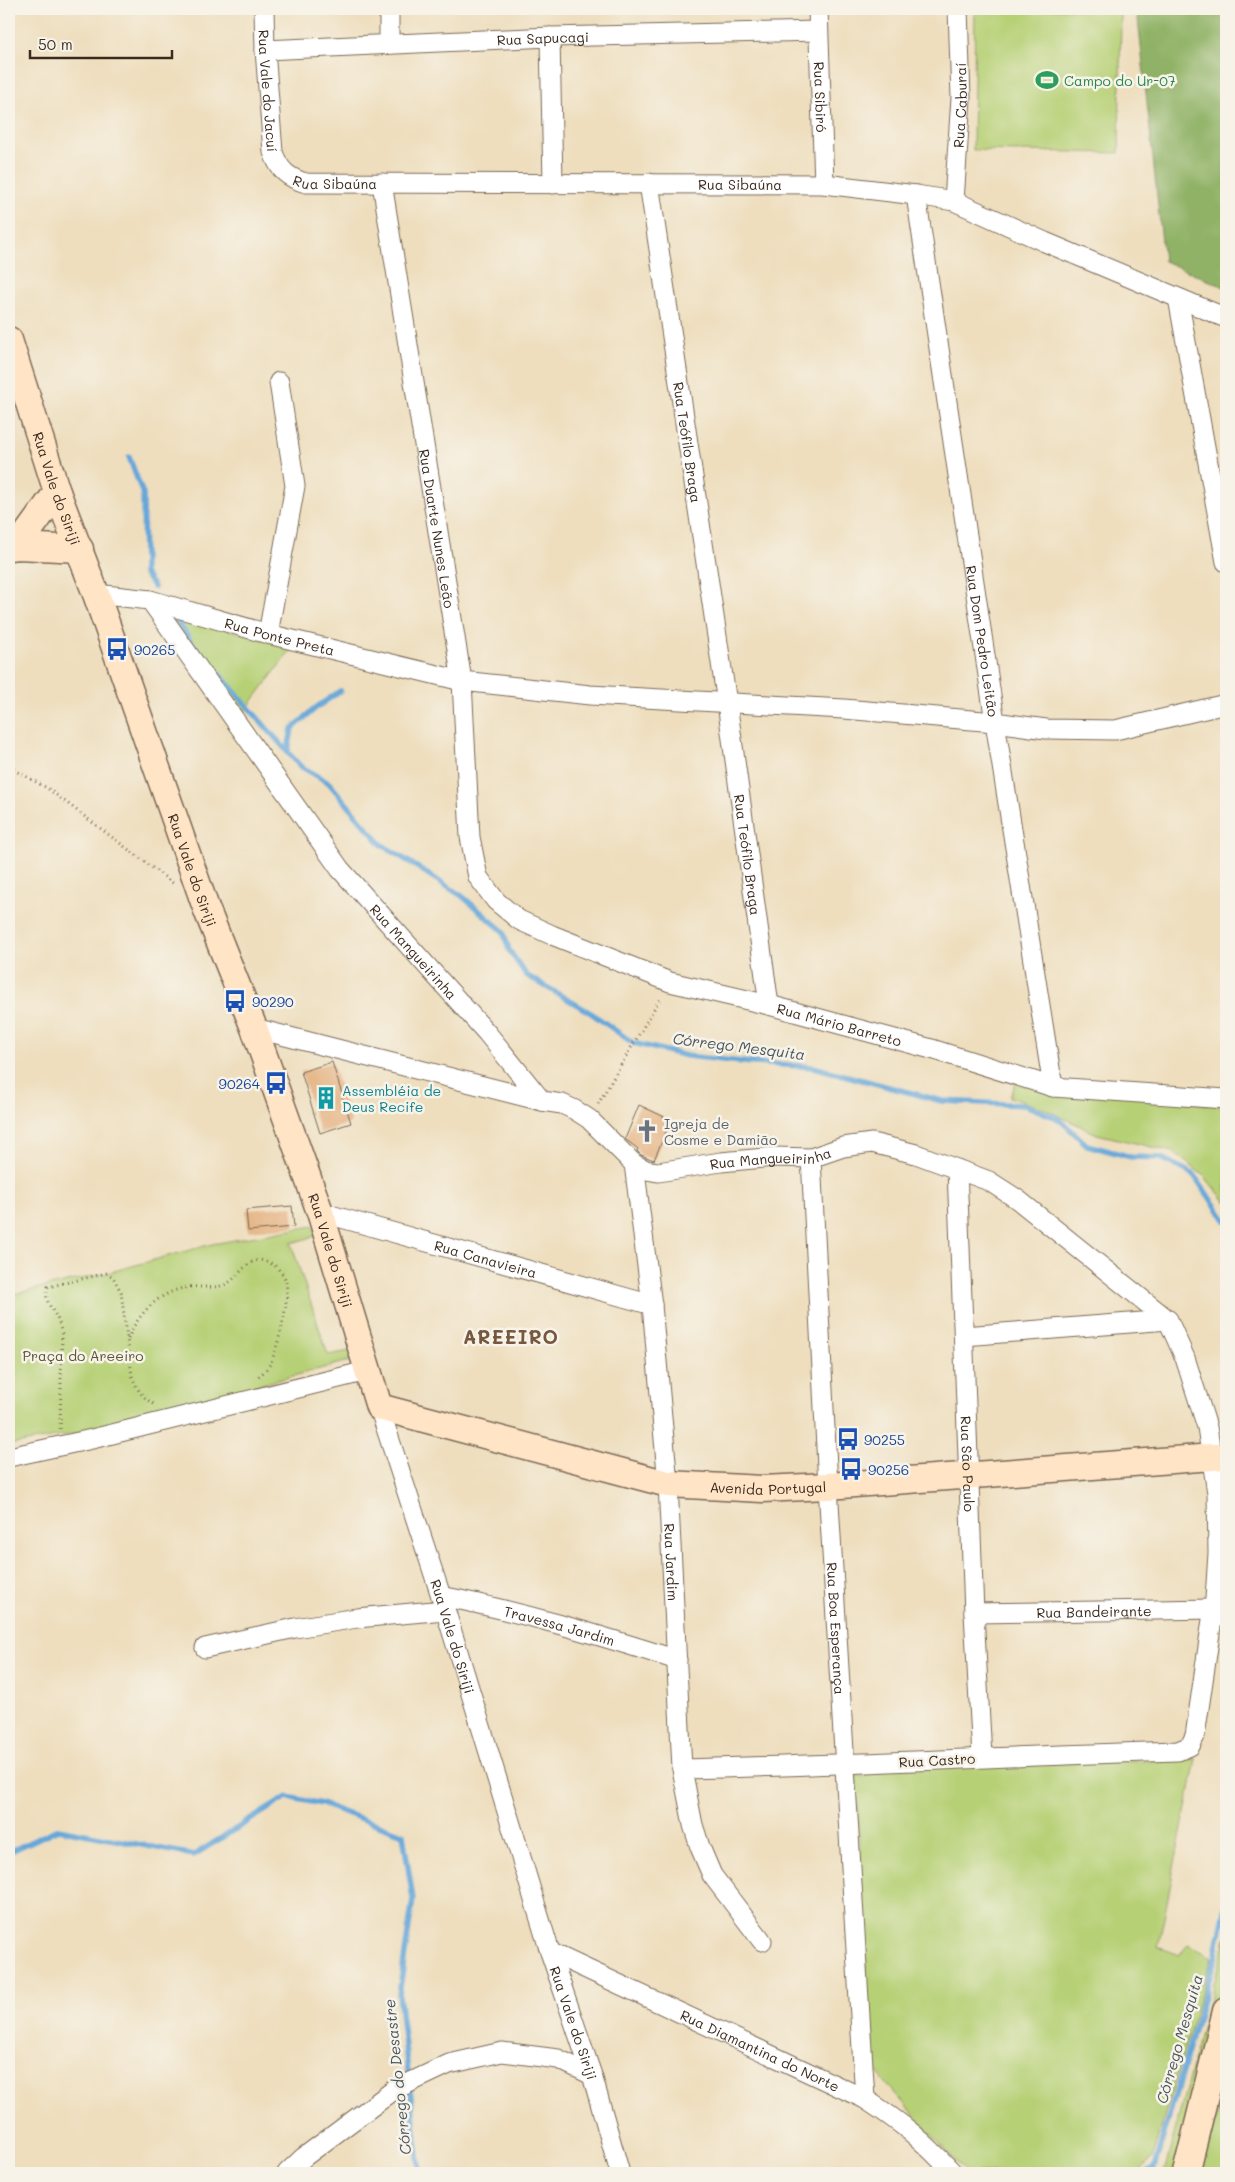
<svg xmlns="http://www.w3.org/2000/svg" width="1235" height="2182" font-family="Mali,sans-serif">
	<rect width="100%" height="100%" fill="#f7f3e8"/>
	<filter id="ink" filterUnits="userSpaceOnUse"><feTurbulence type="fractalNoise" baseFrequency=".02" numOctaves="2"/><feDisplacementMap in="SourceGraphic" scale="10" xChannelSelector="R" yChannelSelector="G"/><feConvolveMatrix kernelMatrix="1 2 1 2 8 2 1 2 1" color-interpolation-filters="sRGB"/></filter>
	<filter id="wash" filterUnits="userSpaceOnUse"><feTurbulence type="fractalNoise" baseFrequency=".0096" numOctaves="4" result="noise"/><feDisplacementMap in="SourceGraphic" scale="20" xChannelSelector="R" yChannelSelector="G"/><feGaussianBlur stdDeviation="1.12" result="paint"/><feColorMatrix in="noise" values="0 0 0 0 0 0 0 0 0 0 0 0 0 0 0 0 0 1.4 0 .05"/><feComposite in="paint" operator="in"/></filter>
	<g filter="url(#wash)">
		<rect width="100%" height="100%" fill="#eedebe"/>
		<path fill="#b6d075" stroke="#787d4a" d="M975 9H1121L1119 153 973 150Z
			M169 614 293 647 239 719Z
			M1017 1080 1226 1107V1202L1204 1176 1173 1152 1097 1134 1047 1110 1010 1097Z
			M313 1226 316 1236 291 1243 328 1355 350 1351 353 1360 80 1433 9 1445V1295L107 1273 212 1244Z
			M1196 1759 1158 1947 1180 1955 1188 1944 1212 1957 1152 2158 1138 2173H966L884 2081 874 2068 869 2049 856 1775 862 1777 868 1774 867 1766Z
			M1226 1937V1963L1178 2173H1164Z
			M1226 2081V2173H1200Z"/>
		<path fill="#90b266" stroke="#666e42" d="M1137 9H1226V288L1164 261Z"/>
		<g fill="none" stroke-linecap="round" stroke-linejoin="round">
			<path stroke="#66a7d9" stroke-width="5.5" d="M129 457 143 494 144 573 154 587
				M178 622 192 643 300 766 329 783 381 844 462 896 503 931 509 950 526 975 591 1013 633 1043 687 1056 741 1062 813 1067 942 1101 1025 1105 1059 1119 1087 1145 1131 1157 1161 1158 1193 1174 1226 1221
				M288 750 292 729 317 707 340 691
				M9 1852 58 1829 194 1855 287 1797 322 1804 403 1834 413 1899 399 1995 420 2173
				M1144 2173 1154 2168 1215 1958 1226 1905"/>
		</g>
		<g id="blocks">
			<path fill="#e3ad7a" d="M332 1062 351 1123 320 1133 301 1072Z
				M639 1105 671 1120 654 1160 641 1155 637 1151 638 1149 625 1139Z
				M292 1206 294 1227 248 1231 246 1210Z"/>
		</g>
	</g>
	<g filter="url(#ink)">
		<use href="#blocks" fill-opacity="0" stroke="#7a6956" stroke-width="1"/>
		<g fill="none" stroke-linecap="round" stroke-linejoin="round">
			<defs>
				<g id="street">
					<path id="s1" d="M264 9 265 50 273 152C279 170 288 178 306 183L824 184 916 195 954 201 1045 242 1226 318"/>
					<path d="M389 9V44"/>
					<path id="s2" d="M818 9 824 184"/>
					<path d="M550 37 553 184"/>
					<path id="s3" d="M265 50 550 37 818 31"/>
					<path id="s4" d="M382 183 462 681 470 837 478 877 496 901 519 920 552 935 670 982 769 1005 935 1050 1053 1087 1226 1099"/>
					<path id="s5" d="M649 183 727 703 769 1005"/>
					<path id="s6" d="M916 195 995 722 1053 1087"/>
					<path id="s7" d="M954 201 961 98 958 9"/>
					<path d="M1178 298 1226 562"/>
					<path id="s8" d="M96 594 150 600 268 634 462 681 590 695 844 709 995 722 1046 729 1115 730 1226 704"/>
					<path id="s9" d="M150 600 340 869 487 1033 542 1101"/>
					<path d="M268 634 295 486 279 382"/>
					<path id="s10" d="M254 1028 542 1101 562 1104 575 1110 589 1119 634 1164 646 1170 658 1172 721 1162 775 1157 811 1158 843 1147 872 1143 916 1154 989 1181 1017 1199 1168 1320 1185 1358 1207 1427 1217 1493 1218 1553 1215 1599 1195 1736 1190 1746 1178 1751C1013 1756 847 1765 682 1769"/>
					<path id="s11" d="M811 1158 828 1486 865 2099"/>
					<path id="s12" d="M634 1164 652 1305 668 1484 682 1769 693 1825 700 1847 712 1875 762 1941"/>
					<path id="s13" d="M957 1169 974 1613 982 1757"/>
					<path id="s14" d="M320 1212 652 1305"/>
					<path d="M964 1336 1168 1320"/>
					<path id="s15" d="M379 1407 441 1596 550 1952 592 2075 620 2173"/>
					<path d="M9 1457 92 1439 367 1371"/>
					<path id="s16" d="M441 1596C522 1612 599 1635 677 1660"/>
					<path id="s17" d="M974 1613 1214 1609"/>
					<path d="M205 1648 295 1628 357 1618 445 1610"/>
					<path id="s18" d="M550 1952 865 2099C902 2123 924 2141 953 2173"/>
					<path d="M287 2173 304 2157 394 2090 449 2064 502 2052 558 2059 592 2075"/>
				</g>
				<g id="secondary">
					<path id="s19" d="M9 340 57 492 96 594 206 908 254 1028 320 1212 379 1407 668 1484 762 1489 828 1486 1226 1456"/>
					<path d="M18 546 57 492"/>
					<path d="M9 547 18 546 80 549"/>
					<path d="M1186 2173 1226 2011"/>
				</g>
			</defs>
			<use href="#street" stroke="#7a6956" stroke-width="21"/>
			<use href="#secondary" stroke="#7a6956" stroke-width="29"/>
			<path stroke="#7a6956" stroke-width="3" stroke-dasharray="1 4" stroke-linecap="butt" d="M9 767 47 788 174 884
				M598 1104 661 997
				M128 1339C138 1313 160 1291 189 1287 201 1286 212 1289 224 1285 241 1279 247 1250 272 1264 278 1267 285 1276 286 1282 290 1299 278 1348 270 1364 267 1370 261 1374 257 1378
				M60 1429 62 1336C61 1331 60 1325 58 1320 52 1307 43 1301 48 1287L107 1273 113 1277 121 1292 132 1376C137 1390 142 1397 155 1405"/>
			<use href="#street" stroke="#fff" stroke-width="19"/>
			<use href="#secondary" stroke="#ffe4c6" stroke-width="26"/>
		</g>
	</g>
	<defs>
		<symbol id="stadium-bare" viewBox="-9 -9 18 18"><path d="M0-5a6.5 5 0 1 0 0 10a6.5 5 0 1 0 0-10ZM-3.5-1.8h7v3.6h-7Z" fill="#2e9e5b" stroke="#f7f3e8" stroke-width="2.5" paint-order="stroke"/></symbol>
		<symbol id="bus-bare" viewBox="-9 -9 18 18"><path d="M-5-6H5V4H4V6H2V4H-2V6H-4V4H-5ZM-3.5-4V0h7V-4ZM-3.5 1.2v1.5H-2V1.2ZM2 1.2v1.5H3.5V1.2Z" fill="#1a4fb4" stroke="#f7f3e8" stroke-width="2.5" paint-order="stroke"/></symbol>
		<symbol id="building-bare" viewBox="-9 -9 18 18"><path d="M-4-6H4V6H1V3H-1V6H-4ZM-2.5-4.3h1.7v1.8h-1.7ZM.8-4.3h1.7v1.8H.8ZM-2.5-1h1.7V.8h-1.7ZM.8-1h1.7V.8H.8Z" fill="#0f9aa8" stroke="#f7f3e8" stroke-width="2.5" paint-order="stroke"/></symbol>
		<symbol id="church-bare" viewBox="-9 -9 18 18"><path d="M-1.2-6h2.4v3.5h3.3v2.4h-3.3V6h-2.4V-.1h-3.3v-2.4h3.3Z" fill="#6b7280" stroke="#f7f3e8" stroke-width="2.5" paint-order="stroke"/></symbol>
	</defs>
	<g fill-rule="evenodd">
		<use href="#stadium-bare" x="1031" y="64" width="32" height="32"/>
		<use href="#bus-bare" x="101" y="633" width="32" height="32"/>
		<use href="#bus-bare" x="219" y="985" width="32" height="32"/>
		<use href="#bus-bare" x="260" y="1067" width="32" height="32"/>
		<use href="#building-bare" x="310" y="1082" width="32" height="32"/>
		<use href="#church-bare" x="631" y="1115" width="32" height="32"/>
		<use href="#bus-bare" x="832" y="1423" width="32" height="32"/>
		<use href="#bus-bare" x="835" y="1453" width="32" height="32"/>
	</g>
	<g text-anchor="middle" dominant-baseline="central" stroke-width="5" stroke-linejoin="round" paint-order="stroke">
		<g font-size="14" fill="#3b2a1e" stroke="#f7f3e8">
			<text stroke="none"><textPath href="#s3" startOffset="278">Rua Sapucagi</textPath></text>
			<text stroke="none"><textPath href="#s1" startOffset="82">Rua Vale do Jacuí</textPath></text>
			<text stroke="none"><textPath href="#s2" startOffset="88">Rua Sibiró</textPath></text>
			<text stroke="none"><textPath href="#s7" startOffset="96">Rua Caburaí</textPath></text>
			<text stroke="none"><textPath href="#s1" startOffset="220">Rua Sibaúna</textPath></text>
			<text stroke="none"><textPath href="#s1" startOffset="625">Rua Sibaúna</textPath></text>
			<text stroke="none"><textPath href="#s5" startOffset="262">Rua Teófilo Braga</textPath></text>
			<text stroke="none"><textPath href="#s19" startOffset="156">Rua Vale do Siriji</textPath></text>
			<text stroke="none"><textPath href="#s4" startOffset="350">Rua Duarte Nunes Leão</textPath></text>
			<text stroke="none"><textPath href="#s8" startOffset="189">Rua Ponte Preta</textPath></text>
			<text stroke="none"><textPath href="#s6" startOffset="451">Rua Dom Pedro Leitão</textPath></text>
			<text stroke="none"><textPath href="#s5" startOffset="679">Rua Teófilo Braga</textPath></text>
			<text stroke="none"><textPath href="#s19" startOffset="561">Rua Vale do Siriji</textPath></text>
			<text stroke="none"><textPath href="#s9" startOffset="440">Rua Mangueirinha</textPath></text>
			<text stroke="none"><textPath href="#s4" startOffset="1099">Rua Mário Barreto</textPath></text>
			<text stroke="none"><textPath href="#s10" startOffset="551">Rua Mangueirinha</textPath></text>
			<text stroke="none"><textPath href="#s19" startOffset="966">Rua Vale do Siriji</textPath></text>
			<text stroke="none"><textPath href="#s14" startOffset="172">Rua Canavieira</textPath></text>
			<text stroke="none"><textPath href="#s13" startOffset="295">Rua São Paulo</textPath></text>
			<text stroke="none"><textPath href="#s19" startOffset="1529">Avenida Portugal</textPath></text>
			<text stroke="none"><textPath href="#s12" startOffset="400">Rua Jardim</textPath></text>
			<text stroke="none"><textPath href="#s17" startOffset="120">Rua Bandeirante</textPath></text>
			<text stroke="none"><textPath href="#s16" startOffset="122">Travessa Jardim</textPath></text>
			<text stroke="none"><textPath href="#s11" startOffset="471">Rua Boa Esperança</textPath></text>
			<text stroke="none"><textPath href="#s15" startOffset="241">Rua Vale do Siriji</textPath></text>
			<text transform="translate(937 1760) rotate(-3)">Rua Castro</text>
			<text stroke="none"><textPath href="#s15" startOffset="646">Rua Vale do Siriji</textPath></text>
			<text stroke="none"><textPath href="#s18" startOffset="232">Rua Diamantina do Norte</textPath></text>
		</g>
		<g font-size="14" fill="#27864d" stroke="#f7f3e8" text-anchor="start">
			<text x="1064" y="80">Campo do Ur-07</text>
		</g>
		<g font-size="14" fill="#164399" stroke="#f7f3e8" text-anchor="start">
			<text x="134" y="649">90265</text>
			<text x="252" y="1001">90290</text>
			<text x="260" y="1083" text-anchor="end">90264</text>
			<text x="864" y="1439">90255</text>
			<text x="868" y="1469">90256</text>
		</g>
		<g font-size="14" fill="#0d838f" stroke="#f7f3e8" text-anchor="start">
			<text x="342" y="1090">Assembléia de<tspan x="342" dy="16">Deus Recife</tspan></text>
		</g>
		<g font-size="14" fill="#5b616d" stroke="#f7f3e8" text-anchor="start">
			<text x="664" y="1123">Igreja de<tspan x="664" dy="16">Cosme e Damião</tspan></text>
		</g>
		<g font-size="14" fill="#5a5434" stroke="#f7f3e8">
			<text x="83" y="1355">Praça do Areeiro</text>
		</g>
		<g font-size="15" font-style="italic" fill="#4a565f" stroke="#f7f3e8">
			<text transform="translate(739 1046) rotate(7)">Córrego Mesquita</text>
			<text transform="translate(1179 2039) rotate(-74)">Córrego Mesquita</text>
			<text transform="translate(397 2077) rotate(-96)">Córrego do Desastre</text>
		</g>
		<g font-size="19" font-weight="bold" letter-spacing="1" fill="#76583e" stroke="#f7f3e8">
			<text x="511" y="1336">AREEIRO</text>
		</g>
	</g>
	<rect width="1235" height="2182" fill="none" stroke="#f7f3e8" stroke-width="30"/>
	<path d="M30 50v8h142v-8" fill="none" stroke="#3b2a1e" stroke-width="2.5"/>
	<text x="38" y="50" font-size="15" fill="#3b2a1e" stroke="#f7f3e8" stroke-width="4" paint-order="stroke">50 m</text>
</svg>
